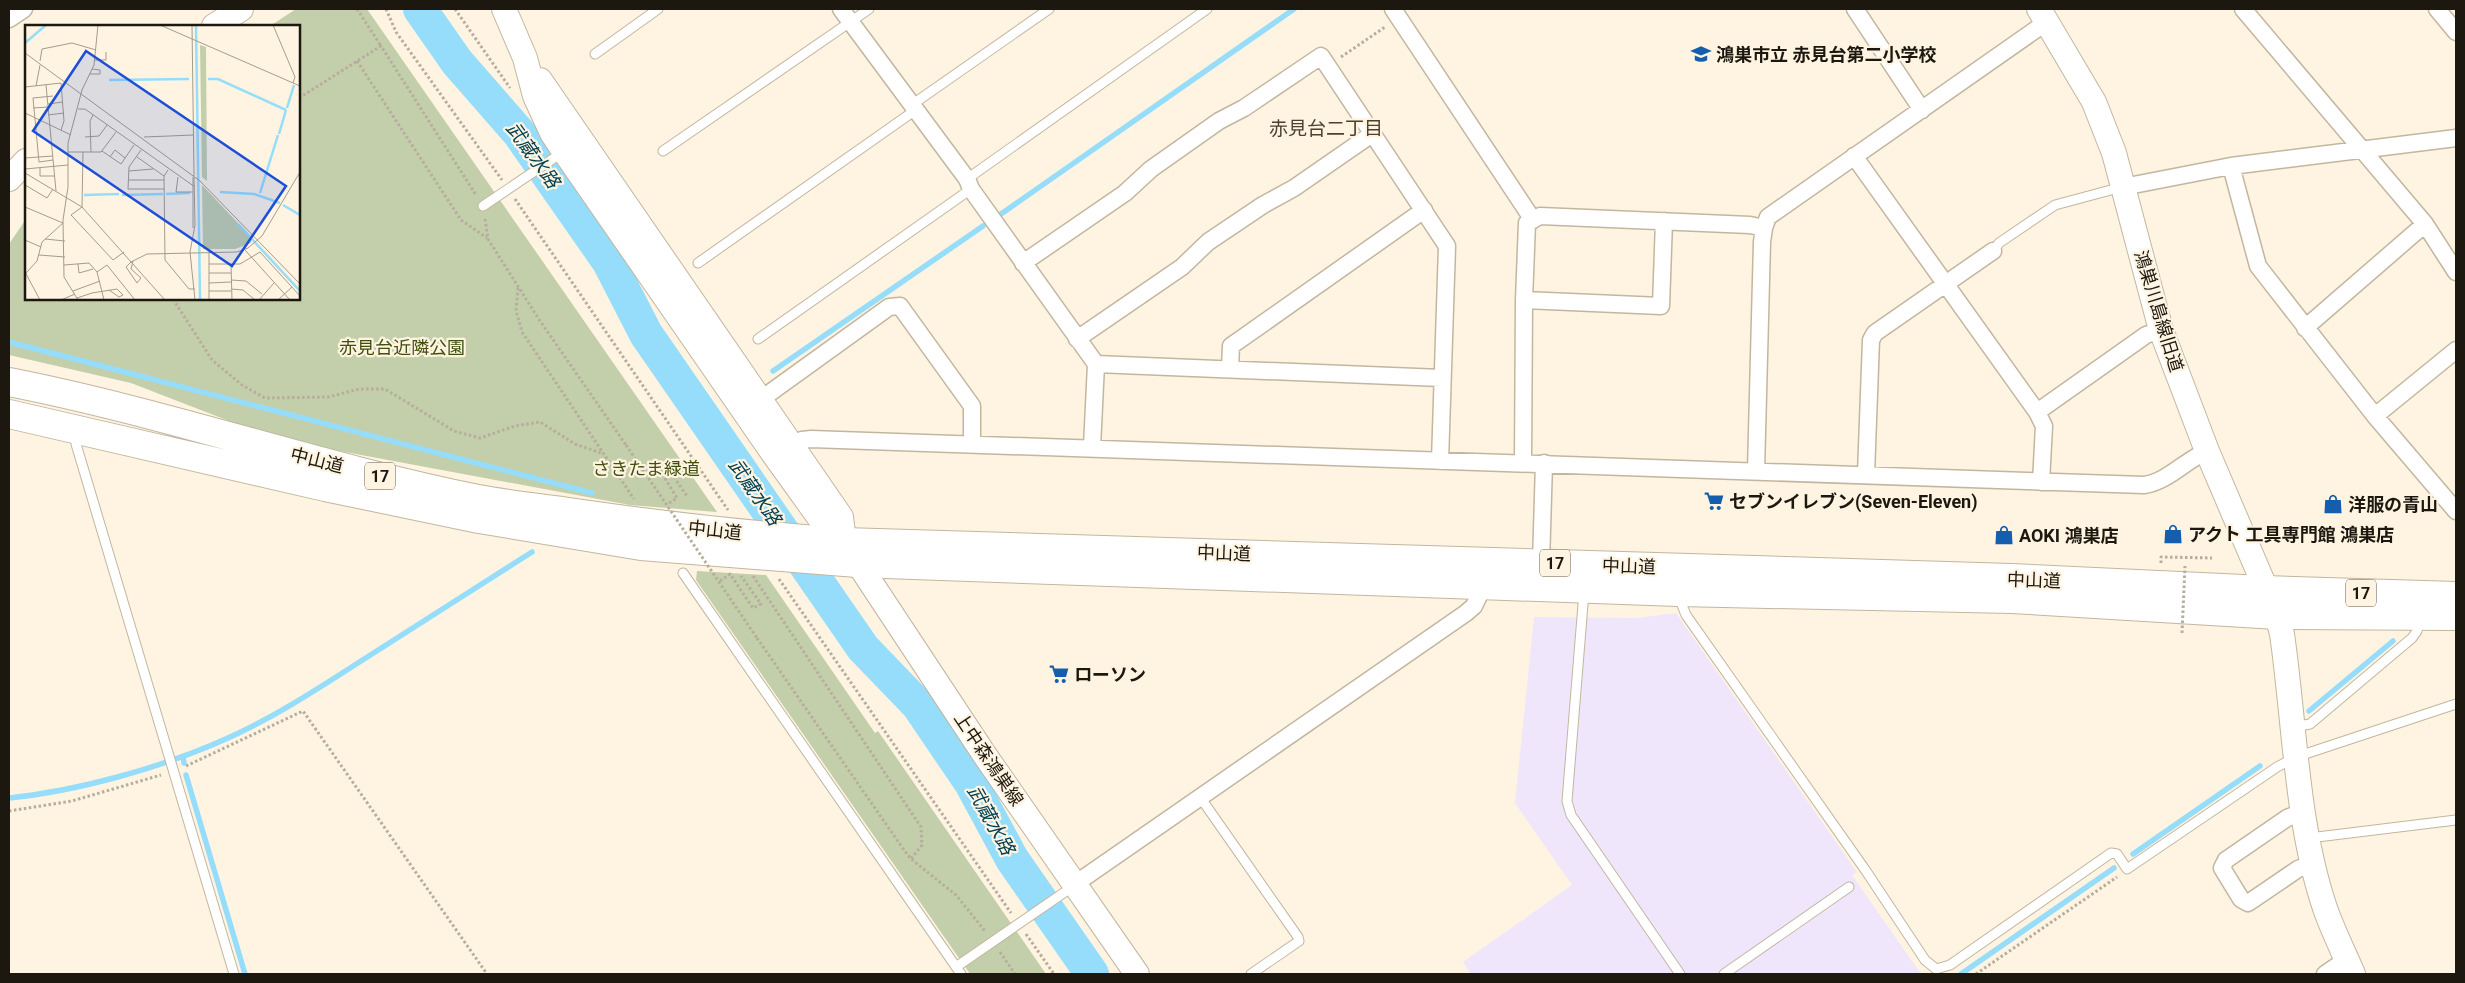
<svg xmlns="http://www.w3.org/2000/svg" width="2465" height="983" font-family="Roboto,'Noto Sans JP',sans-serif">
	<rect width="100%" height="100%" fill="#fef4e1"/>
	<path fill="#f0e6fc" d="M1676 613 1857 872 1852 875 1921 974H1471L1463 962 1572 885 1515 803 1534 617 1637 618Z"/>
	<path fill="#c3cfaa" d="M296 9H367L717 512 630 505 313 446 242 426 131 383 9 355V244L26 219V299H299V26H270Z
		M697 571 766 575 875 733 878 731 1046 974H970L696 580Z"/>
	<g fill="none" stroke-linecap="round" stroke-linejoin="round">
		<path stroke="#96ddfb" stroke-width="5.5" d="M1001 214 1294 9
			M9 342 592 493
			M773 371 983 226
			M2309 711 2393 641
			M183 756 184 763
			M186 775 245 974
			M9 798C78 791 164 767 228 738 279 715 325 684 372 654 425 620 478 586 532 552
			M2133 854 2260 766
			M1961 974 2114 868"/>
		<path stroke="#96ddfb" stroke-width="34" d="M420 9 457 62 519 133 609 262 646 334 863 648 918 705 971 783 1012 859 1092 974"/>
		<defs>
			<path id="lane" d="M595 54 658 9
				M913 104 1049 9
				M663 151 869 9
				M967 179 1207 9
				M483 206 563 152
				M1993 251 1999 243 2055 205 2122 187
				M698 263 917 109
				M758 339 971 189
				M79 433 76 444 234 974
				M683 573 961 974
				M1584 592 1567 801 1571 815 1680 974
				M1678 595 1686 615 1866 871 1925 960 1936 969 1950 965 2111 853 2117 854 2127 869 2277 767 2296 757 2456 704
				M2293 727 2310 724 2412 638 2417 631 2420 619
				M1200 797 1298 937 1299 941 1251 974
				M2309 838 2456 820
				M956 967 1075 885
				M1724 974 1849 887"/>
			<path id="street" d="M841 9 967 179 971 189 1096 364 1092 447
				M1393 9 1533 220
				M1855 9 1922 110
				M2243 9 2425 224 2456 272
				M2437 9 2456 32
				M9 19 24 9
				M1854 156 2037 412 2044 426 2041 482
				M2231 166 2258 266 2375 416 2456 511
				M2123 187 2231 166 2456 138
				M1023 263 1125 193 1151 169 1219 121 1244 108 1321 56 1447 246 1440 461
				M1524 300 1661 306 1664 221
				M2305 328 2425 224
				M1077 339 1182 267 1208 242 1263 205 1294 188 1372 134
				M1096 364 1441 378
				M1230 368 1231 346 1424 210
				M760 400 889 307 900 306 972 406V445
				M2037 412 2146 335 2161 330
				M2375 416 2456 350
				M783 451 802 440 811 439 2144 485C2167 482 2186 460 2207 451
				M1523 463 1524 300 1527 223 1540 216 1750 225 1764 228
				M1756 471 1762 242 1764 228 1768 217 2048 21
				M1866 474 1871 340 1875 333 1993 251
				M1541 563 1544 463
				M2304 811 2287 818 2226 860 2222 868 2241 899 2248 903 2298 869 2313 863
				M1075 884 1466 613 1474 606 1484 585
				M2325 974 2347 959"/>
			<path id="secondary" d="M504 9 525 58 535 96 552 133 564 151 775 456 821 520 844 542 984 754 1137 974
				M2039 9 2094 102 2114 153 2161 330 2207 451 2277 615 2282 634C2295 724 2296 825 2326 911 2334 933 2344 953 2353 974
				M214 26 241 9
				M540 80 841 517 844 542
				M9 179 26 161"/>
			<path id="highway" d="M9 382C167 413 320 467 478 499 510 505 544 508 576 513 665 526 754 536 844 542L2011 578 2265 590 2456 596
				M9 414 325 487 479 519 641 546 857 563 1678 592 2012 599 2277 615 2456 616"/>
		</defs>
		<use href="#lane" stroke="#c3b6a0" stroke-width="11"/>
		<use href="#street" stroke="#c3b6a0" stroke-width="19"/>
		<use href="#secondary" stroke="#c3b6a0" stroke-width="26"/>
		<use href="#highway" stroke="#c3b6a0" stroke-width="30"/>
		<path stroke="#b6ad9e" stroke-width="3" stroke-dasharray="2.5 2.5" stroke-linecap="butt" d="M357 9 381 46
			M386 9 396 32 502 180
			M455 9 510 88
			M1341 57 1385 27
			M357 61 461 220 487 238
			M299 98 381 46 476 195
			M515 199 728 510
			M485 219 488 239 538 318 626 445
			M518 288 516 311 522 332 634 499
			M173 299 212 360 242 385 265 398 328 397 359 389H385L454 431 480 438 515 426 540 422 575 444 604 454
			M669 503 677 498 658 467 664 463 687 496
			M2161 563V557L2212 558
			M753 576 921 827 922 845 911 859
			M779 579 1011 913
			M720 581 730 574 753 608 761 604 741 576
			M757 638 904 850 911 859 956 895 985 931
			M186 766 303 711 487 974
			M9 811 72 801 161 775
			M1026 934 1054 974
			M1000 952 1015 974
			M1976 974 2117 877"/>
		<use href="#lane" stroke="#fff" stroke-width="9"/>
		<use href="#street" stroke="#fff" stroke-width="16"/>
		<use href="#secondary" stroke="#fff" stroke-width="24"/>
		<use href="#highway" stroke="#fff" stroke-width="28"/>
		<path stroke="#b6ad9e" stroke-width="3" stroke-dasharray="2.5 2.5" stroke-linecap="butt" d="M626 445 757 638
			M2182 633 2185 566"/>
	</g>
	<defs>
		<symbol id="school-bare" viewBox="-9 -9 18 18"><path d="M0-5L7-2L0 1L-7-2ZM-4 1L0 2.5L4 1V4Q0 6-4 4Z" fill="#145ead" stroke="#fef4e1" stroke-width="2.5" paint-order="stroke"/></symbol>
		<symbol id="supermarket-bare" viewBox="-9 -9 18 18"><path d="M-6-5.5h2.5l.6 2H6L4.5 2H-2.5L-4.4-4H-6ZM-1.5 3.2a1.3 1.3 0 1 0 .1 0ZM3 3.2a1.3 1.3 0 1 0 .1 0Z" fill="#145ead" stroke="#fef4e1" stroke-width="2.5" paint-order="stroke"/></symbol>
		<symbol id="shop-bare" viewBox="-9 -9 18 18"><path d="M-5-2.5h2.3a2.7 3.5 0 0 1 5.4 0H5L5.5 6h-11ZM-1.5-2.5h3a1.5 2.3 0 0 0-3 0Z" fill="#145ead" stroke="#fef4e1" stroke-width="2.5" paint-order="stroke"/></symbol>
	</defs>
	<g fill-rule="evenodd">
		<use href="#school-bare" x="1687" y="40" width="28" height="28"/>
		<use href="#supermarket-bare" x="1700" y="487" width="28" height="28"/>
		<use href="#shop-bare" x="2319" y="490" width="28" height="28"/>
		<use href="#shop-bare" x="2159" y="520" width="28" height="28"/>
		<use href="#shop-bare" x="1990" y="521" width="28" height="28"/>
		<use href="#supermarket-bare" x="1045" y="660" width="28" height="28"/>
	</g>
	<g text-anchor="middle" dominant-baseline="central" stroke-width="4.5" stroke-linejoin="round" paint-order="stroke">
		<g fill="#fef4e1" stroke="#60594e" stroke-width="1">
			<rect x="365" y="462.5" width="30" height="27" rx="4"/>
			<rect x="1540" y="549.5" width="30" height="27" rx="4"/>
			<rect x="2346" y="579.5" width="30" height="27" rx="4"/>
		</g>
		<g font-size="16" font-weight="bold" fill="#1c170f">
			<text x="380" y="476">17</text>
			<text x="1555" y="563">17</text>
			<text x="2361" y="593">17</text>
		</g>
		<g font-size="18" font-weight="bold" fill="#1c170f" stroke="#fef4e1" text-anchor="start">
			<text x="1716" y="54">鴻巣市立 赤見台第二小学校</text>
			<text x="1729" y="501">セブンイレブン(Seven-Eleven)</text>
			<text x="2348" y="504">洋服の青山</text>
			<text x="2188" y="534">アクト 工具専門館 鴻巣店</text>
			<text x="2019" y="535">AOKI 鴻巣店</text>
			<text x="1074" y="674">ローソン</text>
		</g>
		<g font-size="18" fill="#1c170f" stroke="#fef4e1">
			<text transform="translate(2159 311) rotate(73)">鴻巣川島線旧道</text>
			<text transform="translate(317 460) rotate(14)">中山道</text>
			<text transform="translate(715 530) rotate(6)">中山道</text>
			<text transform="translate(1224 553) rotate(2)">中山道</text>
			<text transform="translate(1629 566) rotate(2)">中山道</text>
			<text transform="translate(2034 580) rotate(2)">中山道</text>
			<text transform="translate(989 759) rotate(56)">上中森鴻巣線</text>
		</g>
		<g font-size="18" fill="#3f4f0d" stroke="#fef4e1">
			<text x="402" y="347">赤見台近隣公園</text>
			<text x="646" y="468">さきたま緑道</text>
		</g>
		<g font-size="19" fill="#4c412e" stroke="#fef4e1">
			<text x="1326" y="128">赤見台二丁目</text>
		</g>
		<g font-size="19" font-style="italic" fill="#004054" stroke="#fef4e1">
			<text transform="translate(533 155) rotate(54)">武蔵水路</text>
			<text transform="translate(755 492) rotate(55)">武蔵水路</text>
			<text transform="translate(991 820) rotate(61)">武蔵水路</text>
		</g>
	</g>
	<g transform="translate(25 25)">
		<rect width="275" height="275" fill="#fef4e1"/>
		<path d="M175 20 181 22 182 156 177 152ZM177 160 227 213 226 218 210 224H178Z" fill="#c3cfaa"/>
		<path fill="none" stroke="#96ddfb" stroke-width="2.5" d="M171 0 175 275M0 18 21 0M183 54H193L261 85M84 55 164 54M262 83 269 60M254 109 261 85M195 167 229 169 255 178M235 168 253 110M141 169 165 168M59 170 94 169M97 170 138 169M258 180 275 190M213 199 275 266"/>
		<path fill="none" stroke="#a49c8d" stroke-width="1" d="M135 0 275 61M167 0 169 151M248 0 270 52 268 58M0 28 175 156 275 259M70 35H81V27M15 36 17 24 47 18 71 25M65 49H75V45L67 44M36 58 39 96 36 105M21 60 31 166M11 61 15 40M0 62 36 58M23 79 38 77M8 83 23 82M53 84H60L170 162M0 88 46 110M23 90 39 88M60 112 74 111 82 100M119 112 169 110M116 125 104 142 103 164H139M77 126 96 139 109 120M43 127H76L91 107M58 127 57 182 46 190 88 235 99 227M66 127 65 96 68 90M85 132 90 125 100 133M112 132 139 151M0 133 28 131M28 135 14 137 8 73 28 71M15 143V151H30M0 144 43 140M143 145 139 151 140 235 164 264H170M104 146 128 144M0 148 57 182 140 275M153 152 151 167H168M169 152 170 200 165 227 170 275M104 155H139M0 160 22 173 28 164M0 182 38 198M168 203V152M20 214 40 216M0 215 16 222M220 225 265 275M14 230 40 232M108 236 106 244 116 253 112 258 101 242 106 237 122 229 212 227 223 223 237 211 275 147M53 239 54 248 68 244M184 239H215L235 227 275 271M206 239 207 275M39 240 64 238 72 247 79 275M0 247 15 275M72 247 82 240 110 275M1 248 12 236 17 217 38 198M184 248H206M206 255 221 256 237 269M184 258 206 257M206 264 218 265 230 275M48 266 75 256M184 266H206M52 273 67 268 92 264 98 270 94 272 84 265M36 275 50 269M53 275 39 252 38 195 43 162V118L57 65 69 40 73 0M184 275V227M234 275 249 258M253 275 267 262"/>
		<path fill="#1d4ed8" fill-opacity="0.15" stroke="#1d4ed8" stroke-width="2.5" d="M61 26 261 161 207 241 8 106Z"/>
		<rect width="275" height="275" fill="none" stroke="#1c170f" stroke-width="2.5"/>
	</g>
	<rect width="2465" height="983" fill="none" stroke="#1c170f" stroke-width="20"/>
</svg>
